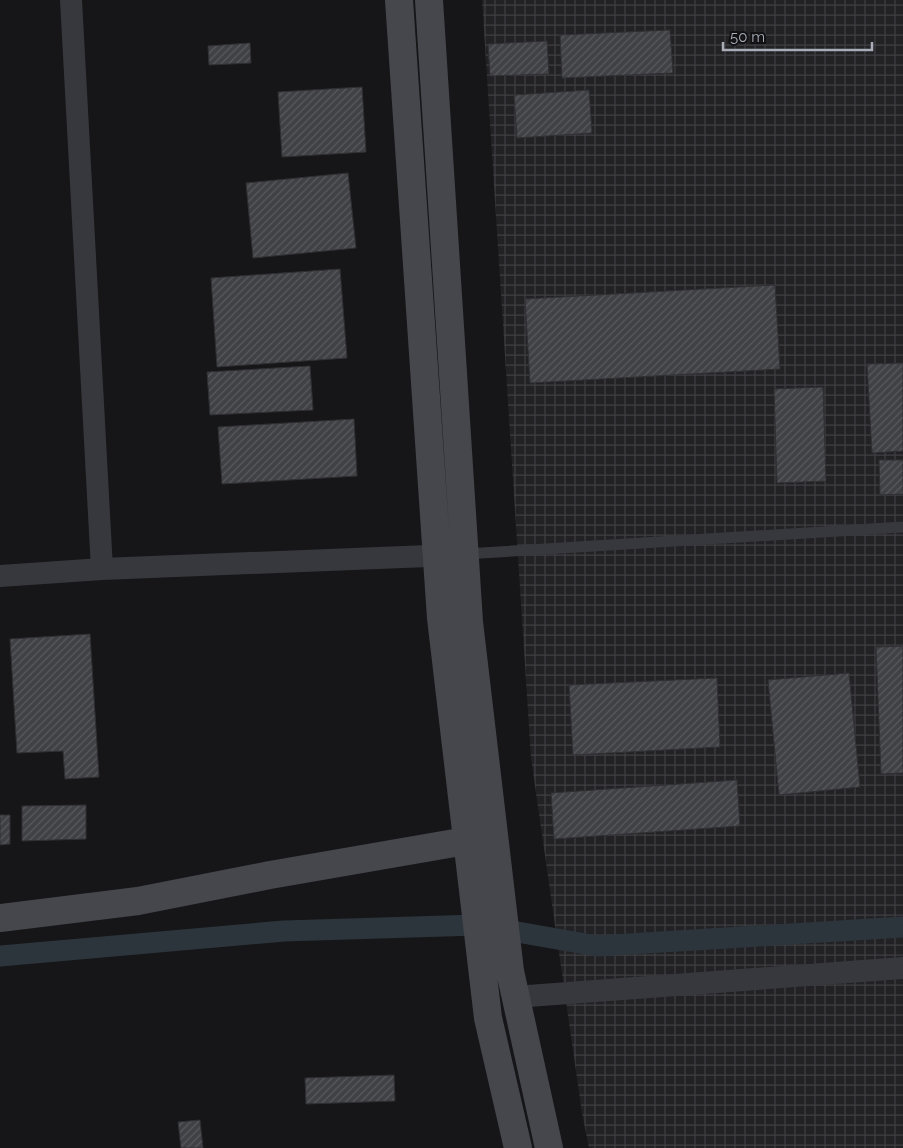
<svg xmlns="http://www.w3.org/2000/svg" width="903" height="1148" font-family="Raleway,sans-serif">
	<defs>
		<pattern id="industrial-grid" width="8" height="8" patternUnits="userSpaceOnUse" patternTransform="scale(1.25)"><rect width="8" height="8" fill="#222225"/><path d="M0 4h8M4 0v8" fill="none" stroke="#3f3f43"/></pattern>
		<pattern id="building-hatch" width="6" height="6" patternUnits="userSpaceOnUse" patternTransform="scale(1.25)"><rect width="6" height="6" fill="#404145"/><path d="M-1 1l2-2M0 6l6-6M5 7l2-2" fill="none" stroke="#595a5e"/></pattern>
	</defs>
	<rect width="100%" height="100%" fill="#161618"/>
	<path fill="url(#industrial-grid)" d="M482 0H903V1148H589L582 1113 531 758Z"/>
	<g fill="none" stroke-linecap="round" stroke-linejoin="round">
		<path stroke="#2c353c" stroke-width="21" d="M0 956 284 931 477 925 597 946 903 927"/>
	</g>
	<path fill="url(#building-hatch)" stroke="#303034" d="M670 30 673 73 562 78 560 35Z
		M547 41 549 74 490 76 488 44Z
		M250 43 251 63 209 65 208 46Z
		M362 87 366 152 282 157 278 92Z
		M589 90 592 133 517 138 514 95Z
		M348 173 356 248 253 258 246 183Z
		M340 269 347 358 217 367 211 278Z
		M775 285 780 369 530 383 525 299Z
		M903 363V451L872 453 867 364Z
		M310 366 313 410 210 415 207 372Z
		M823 387 826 481 777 483 774 389Z
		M354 419 357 476 222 484 218 427Z
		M879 460H903V494L880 495Z
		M90 634 99 777 65 779 63 751 17 753 10 639Z
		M903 646V773L881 774 876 647Z
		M849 673 860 787 779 795 768 680Z
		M717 678 720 747 573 755 569 685Z
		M737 780 740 826 554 839 551 793Z
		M86 805V839L22 841V806Z
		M0 815H10V844L0 845Z
		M394 1075 395 1101 306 1104 305 1078Z
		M200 1120 203 1148H181L178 1122Z"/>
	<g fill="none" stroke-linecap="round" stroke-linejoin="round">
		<path stroke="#37383d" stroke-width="11" d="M465 554 903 527"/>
		<path stroke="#37383d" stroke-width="22" d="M71 0 102 569
			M0 576 102 569 453 555
			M515 997 903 968"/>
		<path stroke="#45474d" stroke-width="28" d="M399 0 441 618 488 1018 518 1148
			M429 0 469 622 510 971 549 1148
			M0 918 138 901 270 875 466 841"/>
	</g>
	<path d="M723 42v8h149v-8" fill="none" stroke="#a8adb8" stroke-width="2.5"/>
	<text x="730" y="42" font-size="15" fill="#a8adb8" stroke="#111113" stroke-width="4" paint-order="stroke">50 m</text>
</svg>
